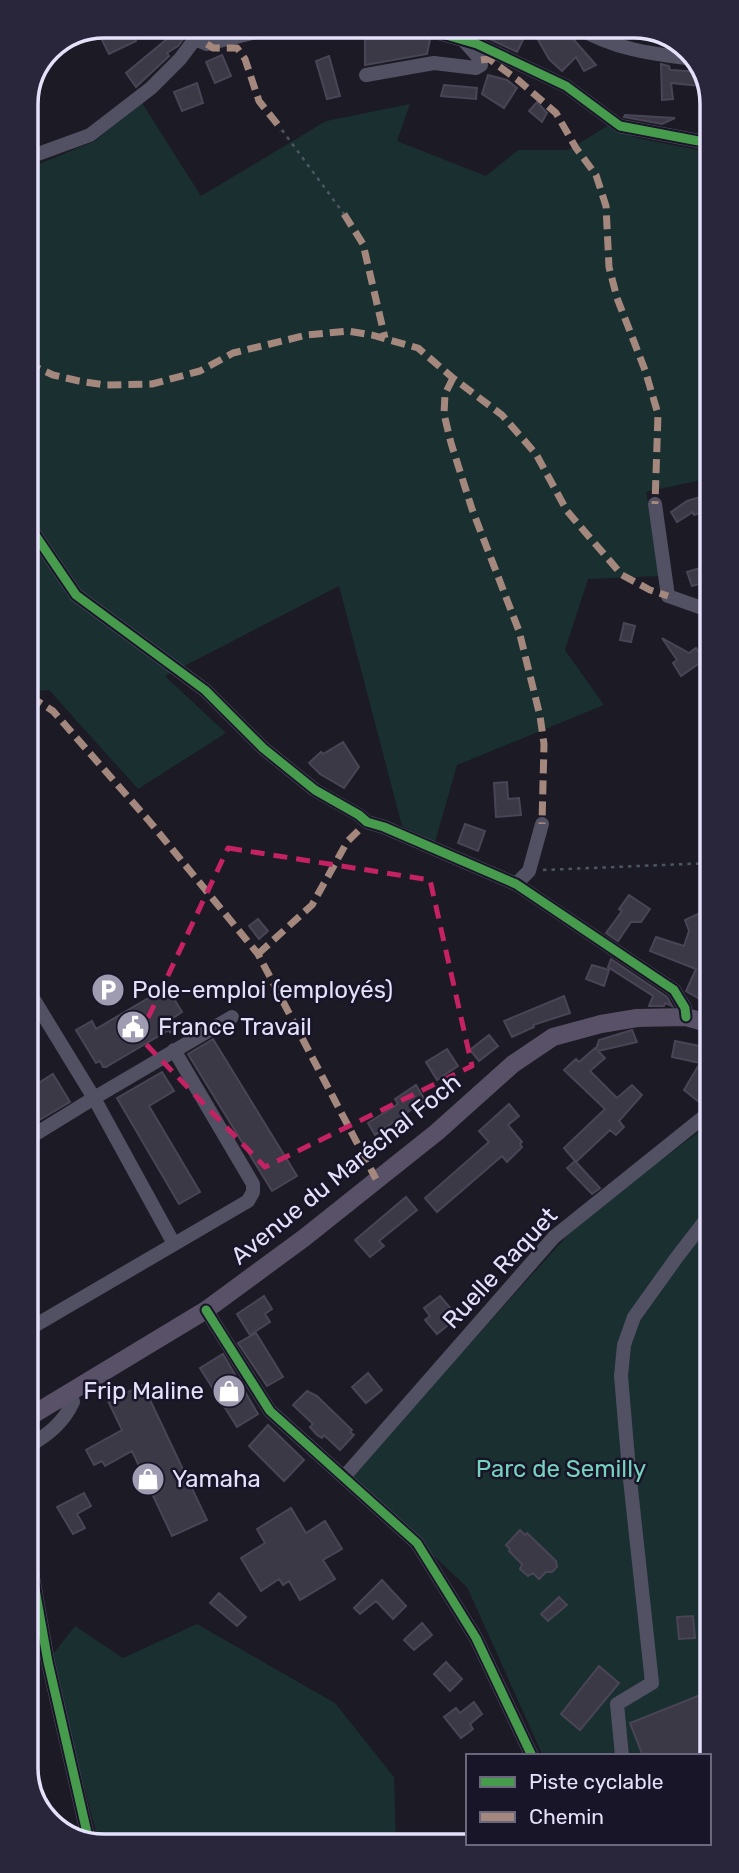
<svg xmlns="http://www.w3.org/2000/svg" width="739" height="1873" font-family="Rubik,sans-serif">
	<rect width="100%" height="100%" fill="#1c1a24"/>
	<path fill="#192f30" d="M142 103 201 196 326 121 410 104 397 141 486 176 518 150H568L609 125 637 138 709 152 710 478 646 492 662 576 588 579 565 650 604 705 457 765 435 842 402 826 339 586 165 676 226 733 138 789 49 690 28 692 27 169 95 141Z
		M711 1123 713 1769 709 1779V1756H543L467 1587 353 1481 355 1471 585 1216Z
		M197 1624 335 1703 394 1777 396 1845 100 1847 50 1658 75 1626 123 1658Z"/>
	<path fill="#3b3945" stroke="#494556" stroke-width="2" d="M105 26H129L136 41 109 54 97 30Z
		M365 26H390L430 40 427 54 365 65Z
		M513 26 511 31 526 34 517 52 481 35 454 27Z
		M542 26 557 30 564 36 568 33 596 65 584 71 576 57 562 71 549 59 537 38Z
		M179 29 184 38 178 46 167 53 169 56 136 87 126 73Z
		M222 55 231 76 215 83 206 62Z
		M329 56 340 96 327 99 316 61Z
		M661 64 669 66 670 70 703 72 709 80V87L671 83 673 99 662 100Z
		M488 75 507 80 517 88 504 108 482 94Z
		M197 83 203 103 182 111 174 92Z
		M444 85 477 88 476 99 441 96Z
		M537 102 547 113 542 122 529 111Z
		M625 115 675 118 662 124 624 117Z
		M710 494V510L694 515 693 512 677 522 671 512 687 501Z
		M710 565V581L692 586 687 572Z
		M624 623 635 626 631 642 620 640Z
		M662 638 689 653 696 648 704 660 681 676 673 663 677 660Z
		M343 742 359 767 344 788 320 774 309 763 321 752 323 754Z
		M507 782 508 799 519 798 521 815 496 817 494 783Z
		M465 824 485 831 478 851 458 843Z
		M629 895 650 909 641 922H631L618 941 606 933 622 911 619 909Z
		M706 910 711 921V989L705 1002 686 991 696 969 650 951 656 937 684 946 689 931 685 920Z
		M258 919 268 931 259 939 249 926Z
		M611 959 667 997 672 1006 665 1003 664 1006H649L653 996 608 967Z
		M592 965 609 970 604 986 586 979Z
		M167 987 182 1012 170 1020 174 1027 106 1067H103L100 1061 96 1063 76 1030 92 1021 96 1029Z
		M564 996 570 1013 533 1025 534 1027 512 1037 504 1021Z
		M632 1030 637 1042 598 1051 605 1058 590 1071 617 1098 632 1085 642 1095 619 1121 624 1127 616 1135 610 1130 576 1162 600 1188 592 1194 567 1168 575 1161 564 1148 605 1109 564 1070 576 1059 579 1062 595 1048 596 1049 599 1040Z
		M489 1035 498 1046 479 1061 470 1050Z
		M213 1039 297 1176 272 1191 188 1054Z
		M675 1041 710 1048 711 1046V1073L706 1082 711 1086V1102L703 1105 684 1090 700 1063 672 1057Z
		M447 1049 458 1066 437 1080 426 1062Z
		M162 1072 174 1091 149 1106 200 1192 179 1204 117 1098Z
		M53 1074 70 1102 29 1126V1089Z
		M416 1085 425 1100 375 1135 368 1123 398 1104 395 1099Z
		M509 1104 519 1116 508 1125 522 1142 520 1144 522 1147 507 1162 502 1156 437 1212 425 1198 489 1142 479 1131Z
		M406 1197 417 1210 379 1241 384 1246 370 1257 355 1240Z
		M264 1296 272 1309 265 1314 270 1322 250 1335 237 1314Z
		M440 1296 458 1317 437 1334 425 1320 430 1316 424 1308Z
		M256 1333 283 1377 267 1386 238 1343Z
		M223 1354 258 1414 237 1427 200 1368Z
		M368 1373 382 1390 366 1403 352 1387Z
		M143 1385 207 1520 172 1536 132 1451 105 1466 102 1461 94 1465 86 1450 122 1430 108 1401Z
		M307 1391 317 1396 352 1430 350 1432 354 1435 340 1450 324 1435 322 1438 317 1435 310 1427 313 1424 293 1405Z
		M268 1425 304 1460 284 1481 249 1446Z
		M84 1493 91 1506 77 1514 85 1528 73 1534 57 1507Z
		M291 1508 306 1533 325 1521 342 1549 323 1560 335 1579 300 1600 289 1581 283 1585 279 1579 261 1591 241 1558 265 1543 257 1529Z
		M520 1530 525 1535 527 1533 556 1561 557 1567 552 1572H546L539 1579 533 1573 528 1576 520 1569 522 1564 509 1551 510 1549 506 1545Z
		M382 1580 406 1606 393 1619 376 1601 360 1614 354 1608Z
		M219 1593 246 1617 237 1626 210 1603Z
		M559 1597 567 1605 548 1621 541 1614Z
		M693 1616 695 1638 679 1639 677 1617Z
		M422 1623 432 1635 414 1650 404 1640Z
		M446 1662 462 1679 450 1691 434 1674Z
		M599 1666 619 1683 580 1730 561 1714Z
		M713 1690V1756H643L630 1723Z
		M474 1702 482 1714 470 1724 473 1729 461 1738 444 1717 456 1708 460 1713Z"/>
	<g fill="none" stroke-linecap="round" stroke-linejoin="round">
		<path stroke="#4c5662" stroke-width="2.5" stroke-dasharray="3.5 5" stroke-linecap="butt" d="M282 130 344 214
			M543 870 711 863
			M169 1030 173 1036"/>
		<path stroke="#525063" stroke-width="14" d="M188 26 195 39 207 44 281 26
			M415 26 477 44 566 86 620 126 709 143
			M576 26C612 49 652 54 694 59
			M366 75 434 63 476 68 481 65V60L465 42
			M27 158 90 135 151 88 180 59 195 39
			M655 504 668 596 702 608 710 615
			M27 523 76 595 205 690 263 748 315 790 359 815 367 822 384 827 516 884 674 990 685 1008 686 1017
			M516 884 529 871 542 824
			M28 990 94 1098 29 1138
			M174 1244 94 1098 232 1017
			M206 1310 270 1411 417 1543 476 1638 532 1756
			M29 1329 248 1201 253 1192V1184L174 1050
			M29 1446C49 1434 63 1423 73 1402L70 1393
			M344 1477 554 1237 711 1111
			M30 1561 48 1662 88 1837
			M622 1756 617 1704 652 1683 629 1470 621 1376 624 1345 634 1317 677 1257 711 1213"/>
		<path stroke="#595167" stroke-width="18" d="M29 1417 206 1310 304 1238 437 1132 513 1064 553 1037 601 1024 637 1018 686 1017 711 1024"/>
		<path stroke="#a5887d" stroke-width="7" stroke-dasharray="14 7" stroke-linecap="butt" d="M207 44 213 48H237L245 59 259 101 282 130
			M481 60 489 59 518 80 556 113 576 148 596 175 606 206 609 267 617 298 645 370 658 414 655 504
			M344 214 363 244 385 338
			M27 363 53 375 79 381 105 385 152 384 200 371 233 353 307 335 348 331 372 335 418 348 453 378 502 415 536 454 567 511 622 575 650 590 668 596
			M453 378 445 394 444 414 451 443 472 509 519 631 540 716 544 744 542 824
			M28 703 39 702 53 711 150 822 258 954 376 1179
			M258 954 312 905 347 842 367 822"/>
		<defs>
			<path id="cycleway" d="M415 26 477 44 566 86 620 126 709 143
				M27 523 76 595 205 690 263 748 315 790 359 815 367 822 384 827 516 884 674 990 685 1008 686 1017
				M206 1310 270 1411 417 1543 476 1638 532 1756
				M30 1561 48 1662 88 1837"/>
		</defs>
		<use href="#cycleway" stroke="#191529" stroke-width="13"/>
		<use href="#cycleway" stroke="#469c4c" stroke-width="9"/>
	</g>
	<path fill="none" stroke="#c42263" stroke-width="5" stroke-dasharray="14 9" stroke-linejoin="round" d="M228 848 430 880 472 1066 265 1167 139 1037Z"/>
	<defs>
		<symbol id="parking-disc" viewBox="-11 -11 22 22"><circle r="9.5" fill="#9f9bb0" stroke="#191529"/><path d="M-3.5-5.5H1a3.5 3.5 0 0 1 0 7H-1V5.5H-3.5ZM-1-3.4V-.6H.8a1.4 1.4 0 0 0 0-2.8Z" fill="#fff"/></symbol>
		<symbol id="civic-disc" viewBox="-11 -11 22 22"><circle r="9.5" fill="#9f9bb0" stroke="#191529"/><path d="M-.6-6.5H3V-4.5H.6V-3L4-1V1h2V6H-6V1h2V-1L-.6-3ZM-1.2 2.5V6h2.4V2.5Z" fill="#fff"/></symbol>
		<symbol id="shop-disc" viewBox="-11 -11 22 22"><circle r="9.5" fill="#9f9bb0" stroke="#191529"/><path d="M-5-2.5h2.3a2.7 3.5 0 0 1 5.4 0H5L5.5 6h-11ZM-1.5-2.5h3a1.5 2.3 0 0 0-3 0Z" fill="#fff"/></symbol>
	</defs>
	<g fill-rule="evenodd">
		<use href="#parking-disc" x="89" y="971" width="38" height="38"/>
		<use href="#civic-disc" x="114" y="1008" width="38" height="38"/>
		<use href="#shop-disc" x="210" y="1372" width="38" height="38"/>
		<use href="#shop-disc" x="129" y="1460" width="38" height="38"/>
	</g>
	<g text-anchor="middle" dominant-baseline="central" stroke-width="5" stroke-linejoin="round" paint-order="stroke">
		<g font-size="24" fill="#e5e1fb" stroke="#191529" text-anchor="start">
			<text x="132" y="990">Pole-emploi (employés)</text>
			<text x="158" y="1027">France Travail</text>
			<text x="204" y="1391" text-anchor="end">Frip Maline</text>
			<text x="172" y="1479">Yamaha</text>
		</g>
		<g font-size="24" fill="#e5e1fb" stroke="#191529">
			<text transform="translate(346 1169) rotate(-39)">Avenue du Maréchal Foch</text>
			<text transform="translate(500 1268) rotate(-47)">Ruelle Raquet</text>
		</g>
		<g font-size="24" fill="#75d2be" stroke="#191529">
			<text x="561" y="1469">Parc de Semilly</text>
		</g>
	</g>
	<path d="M0 0H739V1873H0ZM104 38H634A66 66 0 0 1 700 104V1768A66 66 0 0 1 634 1834H104A66 66 0 0 1 38 1768V104A66 66 0 0 1 104 38Z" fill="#29253a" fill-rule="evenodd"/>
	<path fill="none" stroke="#e5e1fb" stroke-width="3.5" d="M104 38H634A66 66 0 0 1 700 104V1768A66 66 0 0 1 634 1834H104A66 66 0 0 1 38 1768V104A66 66 0 0 1 104 38Z"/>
	<rect x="466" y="1754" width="245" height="91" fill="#191529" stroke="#6b677d" stroke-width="2"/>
	<rect x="480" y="1777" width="35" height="10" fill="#469c4c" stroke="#6b677d" stroke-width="2"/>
	<text x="529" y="1789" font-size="21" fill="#e5e1fb">Piste cyclable</text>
	<rect x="480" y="1812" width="35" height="10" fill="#a5887d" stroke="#6b677d" stroke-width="2"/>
	<text x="529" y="1824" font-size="21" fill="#e5e1fb">Chemin</text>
</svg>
